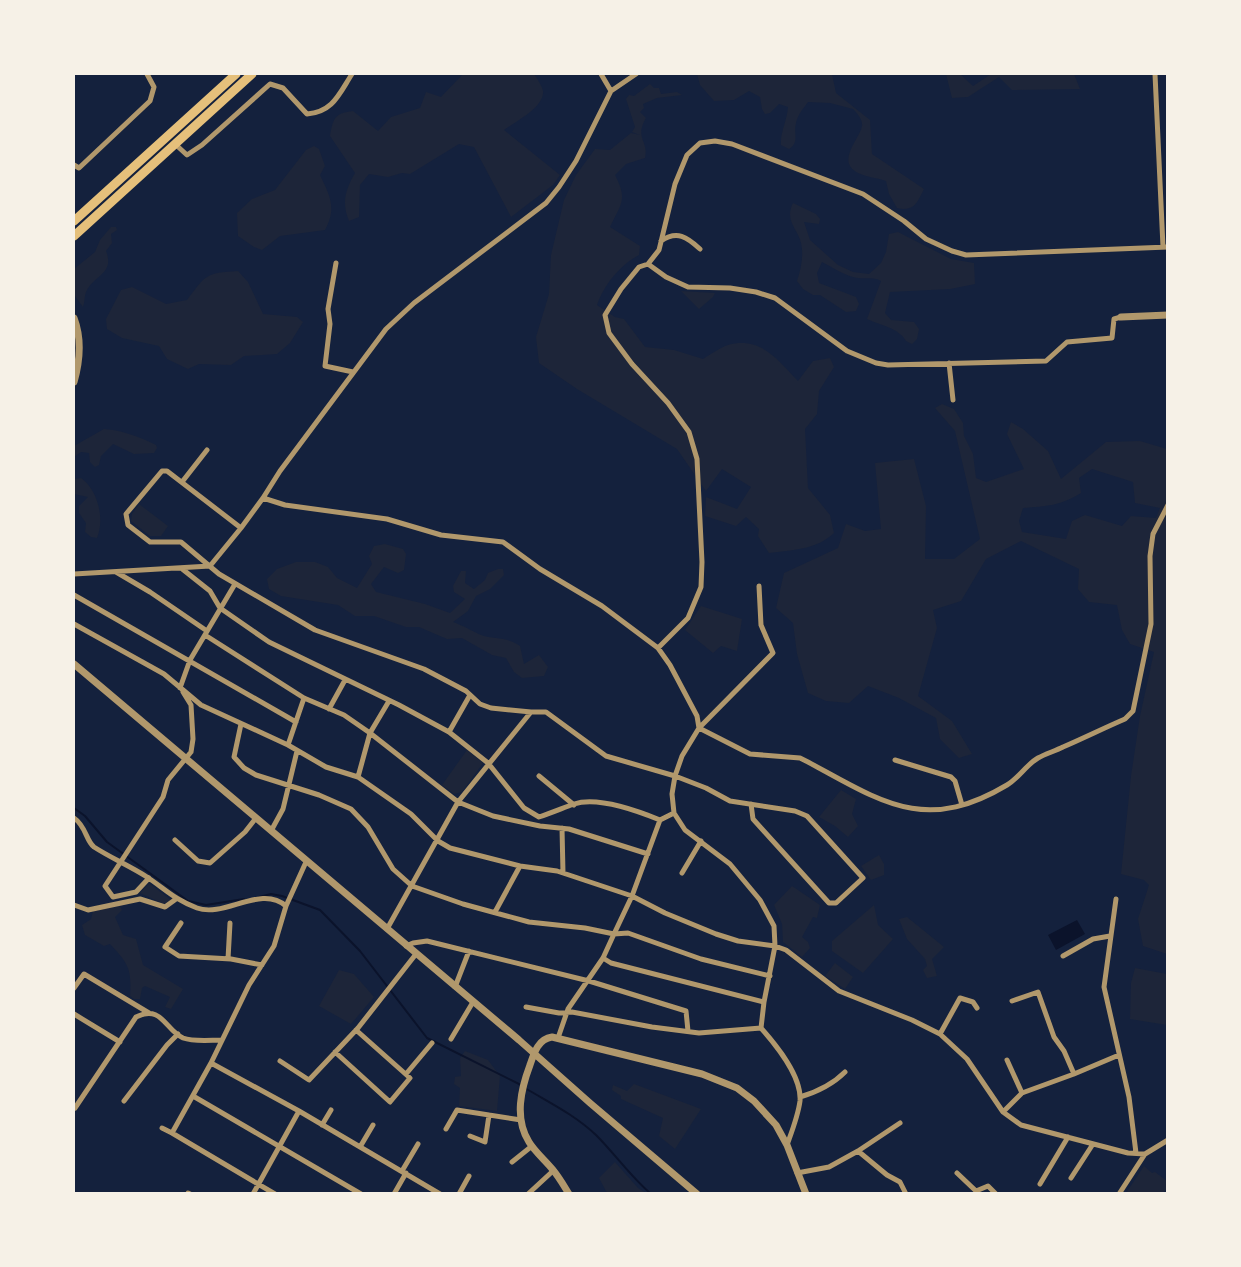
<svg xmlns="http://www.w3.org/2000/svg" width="1241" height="1267" font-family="Barlow,sans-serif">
	<rect width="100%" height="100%" fill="#14213d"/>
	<path fill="#1d2539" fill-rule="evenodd" d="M463 74H534C537 78 542 86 543 91 545 107 515 122 504 130L560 175 553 185 511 217 474 147 459 144 410 174 402 173 388 177 369 174 360 185 359 217 349 221C341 202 346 189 355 173L330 136C333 118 335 113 353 111L378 131 391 117 420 108 426 92 441 97Z
		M697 74H832L836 93 870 120 872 154 924 189C917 203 914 212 897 208L889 194 886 181C878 178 866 177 858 173 835 161 860 139 862 126 863 120 857 113 853 109L830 103 808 102C803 109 798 114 796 123 793 133 800 142 789 149L781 145C780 132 787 121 788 107L779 104 770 113 765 114 762 109 760 97 749 91 734 100 714 101 700 85Z
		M946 74H960L973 86 991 74H1074L1080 89 1012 90 999 77 968 97 952 98Z
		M650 84 654 88H659L661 94 677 92 682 95 657 98 643 104 644 108 640 112 646 118C634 139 649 140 645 158L626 164 615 175C628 200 621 204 610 227L640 246 639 255C620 265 604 285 597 305L615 317 624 319 645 347 674 350 703 359C710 355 719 348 728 345 761 336 778 360 798 381L813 361 830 358 834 367 819 391 817 414 805 429 808 488 830 515 834 533C816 550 792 550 769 553L758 536 759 529 746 517 736 526 705 516 706 497 737 509 751 487 722 469 706 491 677 449 577 389 539 363 536 337 549 294 551 255 564 200 576 175 595 149 610 150 631 133 640 135 632 132 635 127 626 99 629 95 634 96Z
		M314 146 319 149 325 166 320 175C330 196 337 208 325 230L280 236 262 250 254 247 238 236 237 213 252 199 275 190 306 150Z
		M793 203 816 214 820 219 819 224 804 222 810 240 838 265 853 272 869 274 881 263 886 252 889 234 898 232 951 259 974 263 975 284 950 289 890 292 885 313 891 320 914 322 919 329 917 339 912 344 906 341C899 328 880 325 867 319L881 281C873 276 863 280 853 277 842 274 832 267 822 262L817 273 819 283 856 297 859 304 856 311 846 312 820 295H813L803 289 797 281C801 269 804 255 801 243 798 229 784 221 793 203Z
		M111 227H116L117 230 111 234 112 243 106 251C115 274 94 275 86 292 84 297 85 302 83 307L74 295V269L95 252 100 240Z
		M238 271 248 282 263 314 297 317 303 322 290 343 277 354 244 356 231 365 199 364 188 369 167 359 159 346 122 338 107 329 106 319 121 290 132 287 166 304 187 300C206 275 205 273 238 271Z
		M681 291 715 293 713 297 699 309Z
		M942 404 954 409 963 423 964 436 973 454 976 478 986 482 1024 469 1007 434 1011 422 1023 429 1048 451 1061 479 1106 442 1140 441 1167 449V954L1143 946 1138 919 1149 885 1144 880 1121 874 1131 776 1140 716 1154 652 1130 644 1122 630 1117 605 1089 602 1078 589 1079 569 1021 541 986 559 961 601 933 610 937 628 918 696 952 721 972 754 959 758 940 739 936 718 899 698 868 686 849 703 826 701 808 693 797 654 793 623 776 608 784 573 838 548 846 524 865 531 881 529 875 463 914 459 926 506 925 559H954L980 539 955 431 935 408ZM1092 469 1133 482 1135 503 1160 508 1156 518 1131 516 1122 526 1085 515 1072 521 1066 539 1022 532 1019 521 1023 508C1047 506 1060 506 1081 493L1079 478Z
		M104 429C122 430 140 437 156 445L157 448 154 453 134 454 113 444 101 456 99 465 95 467 90 462 89 453 81 452 74 457V446Z
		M81 478C98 490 105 519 97 538L91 537 85 532 86 523 79 513V506L88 497 74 494V479Z
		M139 504 168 526 161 536H150L131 521 132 514Z
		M385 544 403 549 406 554 404 570 398 573 384 567 371 584 376 592 425 604 450 613 465 599 454 592 453 586 461 571H466L465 583 474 589 485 580 488 573 498 569H503L504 575 490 589 476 596 468 611 453 622C464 626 472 631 481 635 495 640 506 636 520 646L524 664 539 655 548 667 544 676 522 678 514 672 506 658 492 655 462 638 447 639 419 627H406L374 616H355L338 605 281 596 269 589 267 579 277 569 296 562H315L328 567 337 578 357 588 372 564 369 556 374 546Z
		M701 606 742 619 737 651 721 646 713 653 685 630Z
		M467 750 483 763 462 792 454 794 442 785Z
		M841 790 856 799 852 814 858 826 848 837 835 826 819 817Z
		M879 855 884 864V875L871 880 861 866Z
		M149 883 171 900 164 904 140 893Z
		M792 886 820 905 817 918 813 917 802 937 808 942 810 948 802 957 783 942 782 924 774 905Z
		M874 905 878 925 893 939 863 973 832 951V941Z
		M120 906 122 910 115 917 123 935 136 939 143 965 183 989 171 1009 165 1007 170 997 145 986 142 988 140 999H134L130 996C132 969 128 963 110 944L104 946 85 935 82 925 91 919 93 911Z
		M907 917 944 947 932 959 937 976 927 978 923 970 927 966 925 959 907 939 899 919Z
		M835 963 853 977 845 989 825 976Z
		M1135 968 1167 974V1025L1130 1019 1131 983Z
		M339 970 354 974 374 997 351 1024 319 1006Z
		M465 1051 488 1060 500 1076 497 1111 459 1106 460 1088 454 1084 455 1077 461 1076 460 1058Z
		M634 1084 701 1109 675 1149 659 1136 663 1118 621 1099V1096L612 1090 613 1085 627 1091Z
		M615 1162 638 1188 646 1193H607L599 1178Z
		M1144 1166 1152 1173 1155 1172 1167 1181V1189L1162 1193H1126Z"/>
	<path fill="#0b132b" d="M1077 920 1085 934 1056 950 1048 935Z"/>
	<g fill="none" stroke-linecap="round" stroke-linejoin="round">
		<path stroke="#0b132b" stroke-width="2" d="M74 808 85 816 107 842 188 901 206 905 244 899
			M259 897 271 894 282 896 320 910 360 951 427 1038 521 1085
			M525 1088C550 1103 575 1115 596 1135 615 1154 630 1176 651 1194"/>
		<path stroke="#b1986c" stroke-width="5" d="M601 74 611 91
			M1155 74 1163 247
			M175 144 187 155 202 145 270 84 283 88 307 114C333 112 339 94 352 74
			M74 165 79 168 150 101 154 87 147 74
			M661 241C677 230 687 237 700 249
			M336 263 328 309 330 324 325 366 353 372
			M648 264 666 277 688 287 730 288 756 292 775 298 847 351 876 363 888 365 1046 361 1067 342 1112 338 1114 319 1121 317
			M949 363 953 400
			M182 482 207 450
			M263 498 285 505 387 519 441 535 503 542 540 569 602 606 658 648 670 665 697 716 699 728
			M241 528 167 471H162L126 514 128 525 150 542H181L219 574 315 630 424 669 466 691 480 704 491 708 531 712
			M181 568 210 591 220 608 269 642 399 705 449 732 488 763 524 808 539 817C551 813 563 808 574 804 598 796 638 811 660 820
			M116 572 150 592 207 631
			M74 574 210 566 241 528 263 498 280 471 386 329 414 303 546 203 559 187 576 161 611 91 636 74
			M759 586 761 625 773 653 699 728 682 756 675 776 672 794 674 813 685 830 730 864 760 900 774 926 775 946 764 1002 761 1028C776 1045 802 1076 800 1101 798 1116 792 1131 787 1145
			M74 595 296 722
			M74 624 164 674 201 705 288 745 326 767 358 777 411 814 438 841 450 848 520 866 557 871 632 896 665 913 716 934 738 941 775 946 786 950 839 991 912 1020 940 1034 967 1059 1003 1112 1021 1125 1128 1153 1145 1154
			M205 635 304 698 344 715 370 733 458 802 493 816 540 826 569 829 648 854
			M658 648 688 618 701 587 702 562 697 459 689 432 668 403 632 364 609 333 605 315 621 289 639 267 648 264 659 250 675 184 687 155 700 143 715 141 732 144 863 194 904 221 926 239 952 251 966 255 1168 247
			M180 688 190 660 235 584
			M329 709 345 680
			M241 724 234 757 244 768 256 775 319 795 351 809 368 827 393 869 412 886 463 904 529 922 585 928 614 934 628 933 701 959 770 976
			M699 728 750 754 800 758 808 762C882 802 925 834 1007 785 1019 778 1026 765 1038 758 1045 754 1055 751 1063 747 1084 738 1104 728 1125 719L1133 711 1151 624 1150 556 1153 534 1168 505
			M449 732 470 695
			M288 745 304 698
			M895 760 951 777 955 781 962 805
			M539 776 574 805
			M358 777 370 733 389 701
			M74 818C86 826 86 841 94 847 111 858 130 866 147 877 165 889 175 900 197 908 225 918 261 884 286 906
			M562 828 563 873
			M271 831 283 809 297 751
			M175 840 198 861 210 863 245 832 256 818
			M682 873 701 841
			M149 878 136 892 113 897 105 886 163 797 168 780 191 752 193 739 191 705 183 692
			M1116 899 1104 987 1129 1097 1136 1153
			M74 905 88 910 140 899 165 907 176 899
			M495 912 520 866
			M181 923 165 947 179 956 231 959 262 965
			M387 929 458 802 531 712H546L606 756 675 776 706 788 730 801 795 811 807 816 863 878 836 903H829L753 819 751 804
			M406 946 413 943 427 941 589 981 686 1011 688 1031
			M1063 956 1093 939 1110 936
			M603 958 611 963 764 1002
			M228 959 230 923
			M455 987 469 951
			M74 988 84 974 149 1013
			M1012 1001 1038 992 1054 1037 1064 1051 1074 1074
			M526 1007 559 1013 572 1012 652 1027 699 1033 761 1028
			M74 1014 120 1042
			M940 1034 960 998 973 1002 977 1008
			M558 1038 568 1009 603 958 614 934 632 896 660 820 674 813
			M451 1039 473 1002
			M335 1052 390 1102 410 1078 356 1030
			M280 1061 309 1080 358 1028 416 954
			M211 1063 299 1111 440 1194
			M406 1074 432 1043
			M1022 1093 1074 1074 1119 1055
			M193 1096 361 1194
			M800 1097C817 1092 832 1085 845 1072
			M124 1101 167 1045 178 1034
			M75 1108 136 1017C162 1004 165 1030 183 1038 194 1042 210 1040 222 1040
			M1003 1112 1022 1093 1007 1060
			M322 1125 331 1110
			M162 1128 172 1133
			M446 1129 457 1110 521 1120
			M470 1136 485 1142 489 1115
			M360 1147 373 1125
			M858 1151 900 1123
			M512 1162 532 1146
			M402 1171 418 1144
			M797 1173 829 1167 858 1151 887 1175 900 1182 906 1194
			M957 1173 976 1191 988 1186 996 1194
			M1071 1178 1093 1144
			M1040 1184 1068 1137
			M188 1193 190 1194
			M253 1194 299 1111
			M275 1194 172 1133 211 1063 249 985 274 946 286 906 306 862
			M394 1194 406 1173
			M459 1194 469 1176
			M528 1194 554 1170
			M1119 1194 1145 1154 1168 1140"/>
		<path stroke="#b1986c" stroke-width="7" d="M1121 317 1168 315
			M74 318C82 339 80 361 74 382
			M74 664 519 1040 590 1103 697 1194
			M569 1194C564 1186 559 1177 553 1170 546 1161 535 1152 529 1142 514 1118 521 1089 530 1065 534 1053 538 1039 552 1037L702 1074 737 1088 754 1101 776 1125 787 1145 806 1194"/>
		<path stroke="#e5c07b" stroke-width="9" d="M74 221 236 74
			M74 236 252 74"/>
	</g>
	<rect width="1241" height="1267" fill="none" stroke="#f6f1e7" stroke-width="150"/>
</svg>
